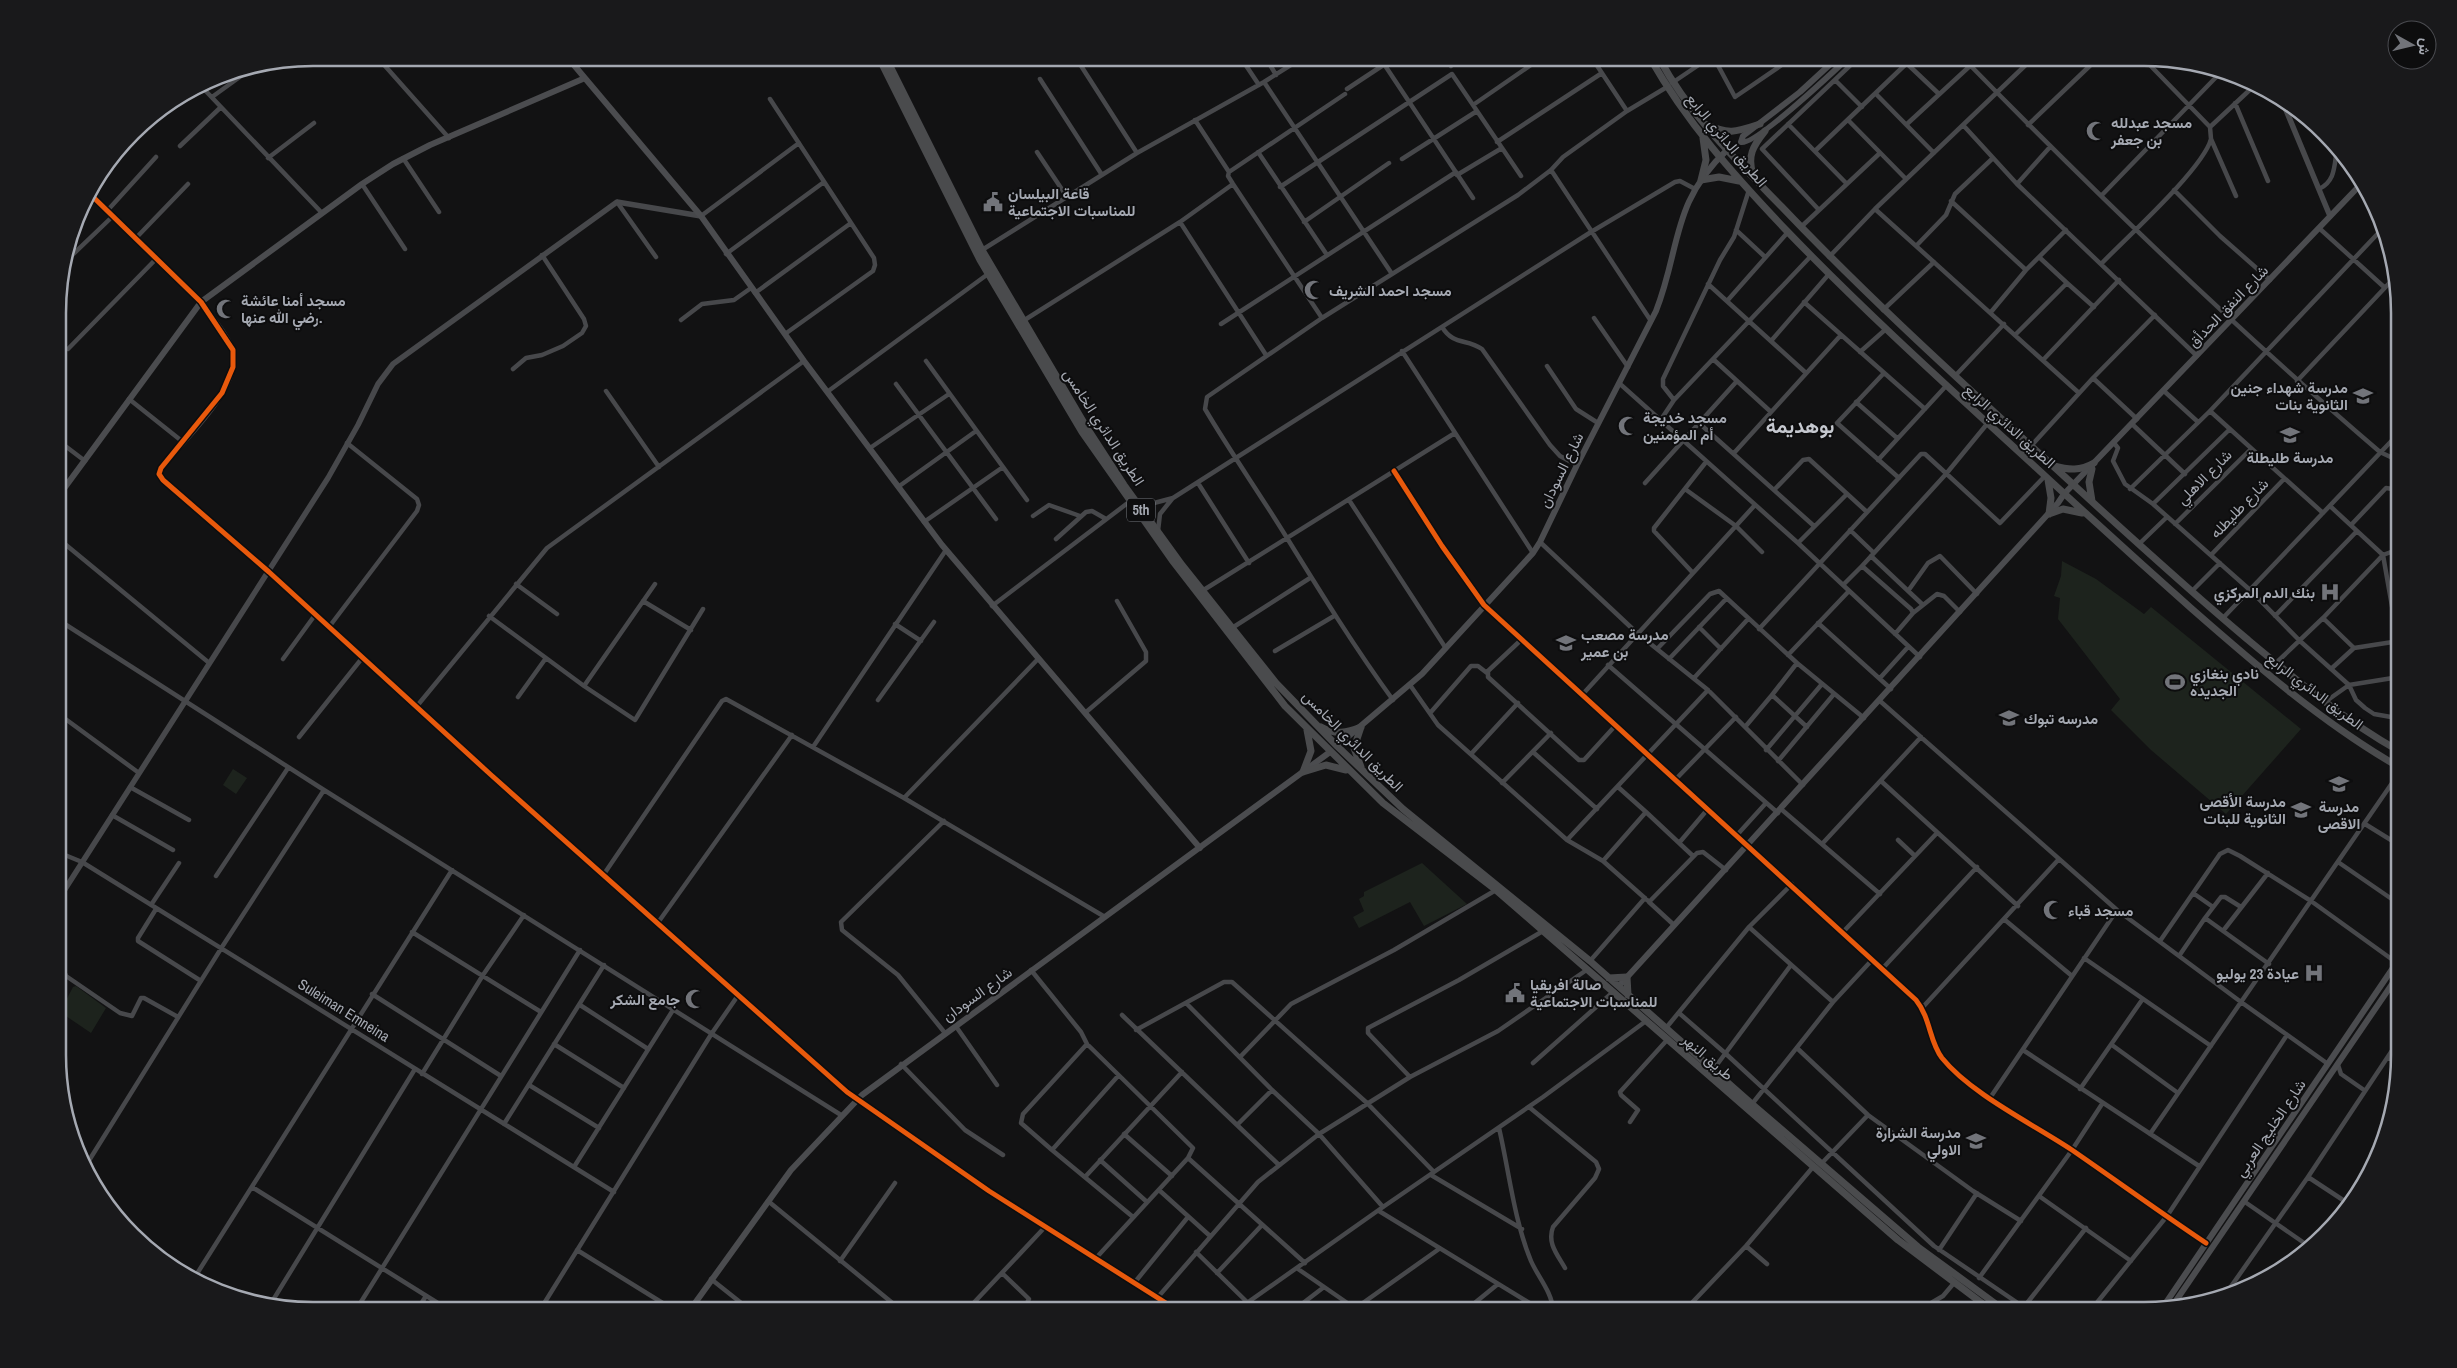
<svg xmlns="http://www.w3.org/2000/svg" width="2457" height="1368" font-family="'Archivo Narrow',Vazirmatn,sans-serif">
	<rect width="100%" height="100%" fill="#121213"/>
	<path fill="#1d231d" d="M2062 561 2096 579 2144 614 2151 607 2301 729 2226 814 2151 750 2111 710 2120 699 2058 619 2060 598 2054 596 2061 576Z
		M233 769 247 778 236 794 223 785Z
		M1422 863 1467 904 1424 926 1410 902 1359 928 1353 917 1364 911 1359 899 1364 896V892Z
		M76 986 106 1008 91 1033 60 1012 73 987Z"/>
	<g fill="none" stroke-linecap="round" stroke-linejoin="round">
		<path stroke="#47484b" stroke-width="4.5" d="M378 58 449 138
			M1011 58 1017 62 1024 58
			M1076 58 1137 153
			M1241 58 1259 85
			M1266 58 1276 75
			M1380 58 1473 198
			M1446 58 1451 66 1463 58
			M1592 58 1627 111
			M1714 58 1735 97 1792 58
			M1901 58 1939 94
			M1963 58C2097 195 2235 328 2380 452L2399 461
			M2143 58 2210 127 2211 139 2236 196
			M1141 60 1144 58
			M1040 79 1102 175
			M1835 80 1862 107
			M1264 82 1392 274
			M1672 83 1709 58
			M201 86 322 213
			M1347 89 1394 58
			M1876 94 1934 153
			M212 97 248 71
			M770 99 874 258 875 265 873 271 785 334
			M2235 103 2268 181
			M1473 105 1541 58
			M1195 120 1229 172 1228 176 1233 184 1322 318
			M1848 120 1906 179
			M1788 124 1846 183
			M1907 124 1971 65
			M1963 125 2017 184 2197 356
			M2028 125 2098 58
			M2210 127 2255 85
			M1497 142 1602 73
			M180 146 221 107
			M1815 151 1907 63
			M1037 152 1067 197
			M1258 152 1327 255
			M268 158 314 123
			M403 158 439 212
			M1402 159 1477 111
			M1551 170 1651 321
			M1229 172 1345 94
			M1457 175 1502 148
			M362 184 405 249
			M2017 184 2050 147
			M1280 187 1452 74 1521 176
			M2319 189C2336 181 2334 165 2337 149
			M2174 190 2220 236 2270 280
			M2101 196 2222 71
			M1951 201 2026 270
			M617 202 656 257
			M1875 209 2079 393
			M1819 210 1762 149 1858 58
			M107 211 156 157
			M701 216 799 143
			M1180 222 1266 355
			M1304 222 1389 163
			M1801 227 1880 153
			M2319 228 2384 287
			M1736 230 1765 257
			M135 239 188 184
			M1916 246 1946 215 1955 194 1993 158
			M982 250 1137 153 1264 82 1302 58
			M726 254 824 182
			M1829 257 1875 209 2033 58
			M2039 257 2067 283
			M65 262 113 216
			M2102 263C2126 238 2203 169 2211 139
			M1708 284 1806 373
			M755 293 851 223
			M1727 301 1788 232
			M201 302C210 314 232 340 234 354 239 390 183 442 161 468L159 474 163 480 269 572 490 774 847 1092 989 1191 1177 1310
			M1804 302 1925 409
			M1883 310 1934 262
			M1991 312 2026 270 2066 230
			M1594 318 1628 367
			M681 320 702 304 734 300 751 288
			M1023 321 1180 222 1233 184
			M1221 324 1456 172
			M1442 327C1454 346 1466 338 1482 349L1550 445 1560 456 1577 465
			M2016 334 2067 283 2094 307
			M1771 341 1829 274
			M68 349 156 259
			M1402 351 1533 553
			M1860 352 1886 329
			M1713 359 1771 412
			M2044 359 2119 280
			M926 361 1027 500
			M1547 366 1576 409 1598 423
			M513 369 526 358 542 355 563 346 582 333 586 326 584 319 542 255
			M1884 373 1837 423 1899 478
			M1955 376 2004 324
			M2093 378 2137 419
			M2297 381 2395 277
			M1619 383 1798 543 1920 657
			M896 384 996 519
			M606 391 659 467
			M2164 391 2198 422
			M827 392 988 274
			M129 399 183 442
			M1674 400 1663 386V379L1720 260 1734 237 1749 190
			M1856 402 1897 438
			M2210 411 2323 513
			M1660 421 1674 400 1811 256
			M1699 423 1814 526
			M2132 424 2185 474
			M60 442 85 461
			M2114 443 2118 448 2113 461 2125 484 2153 504 2250 590 2300 641 2349 685 2356 700 2365 708 2374 714 2391 717 2399 726
			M2031 446 2093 378 2155 315
			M870 448 949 394
			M1734 453 1841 335
			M1878 460 1946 386
			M1394 471 1442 546 1484 605 1916 1000C1931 1019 1929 1041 1942 1058 1971 1094 2033 1124 2072 1150 2117 1181 2161 1213 2206 1243
			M1198 483 1249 563
			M1645 483 1737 381
			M898 487 976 431
			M1685 489 1736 526 1762 552
			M1775 489 1803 460 1809 459 1867 512
			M2130 489 2210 411 2384 227
			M1136 500 1154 503 1173 498 1591 232 1675 182 1680 181 1695 189
			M1349 500 1445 647
			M2153 504 2230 429
			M2330 506 2383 555 2399 646
			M1033 516 1049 505 1080 516
			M924 522 1003 467
			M2175 524 2251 449
			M2351 525 2386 488 2399 490
			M1850 530 1874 553 1946 474 1987 424
			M1158 531 1160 514 1172 499
			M1056 539 1086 512 1092 511 1106 519
			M60 540 208 662
			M1540 542 1637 633 1708 690 1803 785
			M1798 543 1847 494
			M2139 544 2167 517
			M1874 553 1862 566 1911 609 1913 613
			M2211 555 2284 479
			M1871 556 1923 605
			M1693 573 1654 531V528L1706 462
			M516 584 557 614
			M1843 585 1862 566
			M1202 591 1455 433
			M1908 591 1928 563 1940 556 1977 594
			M2192 591 2220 563
			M643 601 691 630
			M992 606 1129 502
			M489 616 584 686 635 720 703 609
			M2275 616 2357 531
			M2223 618 2399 433
			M2323 618 2354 648
			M60 621 324 790 841 1115
			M1818 623 1891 689
			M895 624 921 641
			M329 627 417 511 419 505 417 499 347 443
			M1699 627 1721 649
			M1232 628 1310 578
			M1759 629 1921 454H1925L2000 523 2045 476
			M1895 634 1913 613 1937 594 1944 596 1960 612
			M1521 640 1488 671V677L1579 760H1584L1615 726
			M1657 649 1710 594 1719 591 1797 663 1772 695 1807 727
			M1275 651 1334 616
			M1788 655 1849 591
			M283 659 315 615
			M1669 659 1726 599
			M1797 663 1864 718
			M2276 663 2323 618 2383 555 2399 549
			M1608 665 1778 813
			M2331 669 2354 648 2399 641
			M1694 678 1748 619
			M1880 678 1908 647
			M1410 685 1438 725 1567 840 1603 861 1646 812 1693 856
			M584 686 655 584
			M1582 695 1755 505
			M518 697 546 658
			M878 700 934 622
			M1393 700C1355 648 1321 593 1287 538 1260 494 1231 453 1205 409L1207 397 1322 318 1518 195 1551 170 1563 157 1627 111 1667 87
			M1880 701 2117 910 2241 1002 2328 1064
			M2325 702 2349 685 2399 677
			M417 706 547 548 804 361
			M1431 712 1471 666H1478L1487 673
			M1085 713 1146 661V652L1117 601
			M60 715 139 773
			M1745 727 1772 695
			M299 737 363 657
			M813 747 946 550
			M2391 747 2399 733
			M1766 750 1822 684
			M1533 752 1597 809
			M1471 754 1518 703
			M1778 761 1834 694
			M1675 780 1736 717
			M1881 781 2018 906
			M1502 783 1551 733
			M130 787 189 820
			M1618 787 1646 812
			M904 798 1038 659
			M1781 809 1880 894
			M112 815 173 850
			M944 821 841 922 842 930 898 975 945 1033
			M2365 824 2399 845
			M1737 835 1766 803
			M1567 840 1708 690
			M1898 840 1915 856
			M1679 843 1707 810
			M1822 844 1921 737
			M60 853 82 862 614 1192
			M1603 861 1647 900
			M2338 862 2399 904
			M604 874 722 701 726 699 904 798 1105 917
			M216 876 288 768
			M2193 893 2213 907
			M151 905 179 863
			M2241 907 2225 897H2221L2205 918 2269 964
			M156 909 138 938V941L201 981
			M2005 920 2072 976
			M657 924 792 735
			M1674 925 1649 902 1697 853 1703 852 1726 870
			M1749 927 1833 1002
			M2223 931 2268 873
			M412 932 541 1012
			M1843 932 1937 833
			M2160 941 2220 854 2228 850 2240 856 2311 901 2397 963
			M2179 956 2205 918
			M2084 958 2211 1046
			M60 961 66 976 120 1013 132 1016 141 998H144L178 1017
			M1590 961 1645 898
			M1882 969 1977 867
			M1031 970 1081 1032 1087 1044 1193 1148 1188 1158 1096 1258
			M2390 987 2399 993
			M372 994 501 1076
			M1186 1003 1272 1090 1319 1134 1383 1207
			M580 1005 648 1049
			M1922 1008 2059 859
			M1679 1013 1725 1053 1934 1246 2028 1310
			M1122 1015 1237 1125
			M955 1025 997 1085
			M1666 1028 1749 927 1792 884
			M1136 1030 1224 982H1232L1367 1103 1434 1172
			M554 1044 624 1088
			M2112 1045 2178 1093
			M1798 1049 1868 1115 1973 1191 2021 1221
			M2023 1050 2199 1166
			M1241 1056 1291 1004 1394 950 1496 890
			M2388 1057 2399 1064
			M1533 1063 1613 992
			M901 1064 965 1130 1003 1155
			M2338 1065 2341 1074 2364 1090
			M1713 1070 1791 965
			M422 1074 483 975 524 915
			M1118 1076 1052 1150 1133 1217
			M1410 1077 1368 1033V1028L1459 980 1543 931
			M529 1085 599 1128
			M2080 1089 2142 1000
			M1272 1090 1237 1125 1279 1165
			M1990 1098 2117 910
			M1752 1104 1833 1002 1872 960
			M1529 1107 1596 1162 1599 1169 1595 1178 1553 1227C1547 1243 1557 1254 1565 1268
			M1630 1122 1638 1110 1621 1095 1620 1092 1667 1040
			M504 1124 604 965
			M1499 1128C1509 1171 1514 1220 1531 1261 1538 1277 1552 1292 1553 1310
			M1124 1134 1172 1176
			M2150 1134 2399 773
			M1052 1150 1021 1123 1023 1114 1087 1044
			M1188 1158 1305 1263
			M1100 1160 1147 1202
			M1821 1164 1868 1115
			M85 1167 222 947 324 790
			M574 1167 673 1010
			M1431 1175 1522 1229
			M1085 1177 1182 1072
			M2308 1177 2349 1204
			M252 1187 449 1310
			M1159 1190 1210 1236
			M2039 1196 2131 1261
			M768 1201 901 1310
			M2245 1202 2310 1247
			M1379 1211 1541 1310
			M1746 1246 1767 1264
			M577 1250 674 1310
			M1939 1250 1977 1193
			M1196 1252 1248 1303
			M840 1261 895 1183
			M1298 1269 1356 1309
			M1002 1273 1029 1299 1023 1310
			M1217 1273 1262 1225
			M1979 1278 2072 1150 2102 1104
			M711 1279 750 1310
			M193 1280 452 870
			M1135 1282 1188 1217
			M2225 1295 2308 1177 2399 1040
			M1158 1297 1258 1182 1319 1134 1410 1077 1498 1031 1588 969
			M270 1305 415 1069
			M2024 1307 2086 1228
			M1686 1309 1746 1246 1813 1167
			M356 1310 580 950
			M417 1310 426 1296
			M540 1310 712 1033 739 994
			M967 1310 1045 1227
			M1237 1310 1383 1207 1543 1097 1646 1021
			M1294 1310 1324 1287
			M1353 1310 1439 1249
			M1466 1310 1498 1284
			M1919 1310 1943 1296 1954 1283
			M2091 1310 2167 1216 2287 1035"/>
		<path stroke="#47484b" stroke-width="5.5" d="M2281 98 2330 216
			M89 193 201 302
			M60 897 328 478 358 425 378 384 393 364 617 202 701 216"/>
		<path stroke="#4b4c4f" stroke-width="6" d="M568 58 701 216 804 361 942 545 1200 848
			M1837 58 1800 92 1743 136 1741 142C1754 147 1834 71 1848 58
			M60 494 201 302 362 184 393 164 430 145 585 78
			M1337 746 1422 674 1533 553 1540 542 1577 465 1656 311C1681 247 1671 203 1727 150
			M1619 986 2058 503 2064 494 2362 183
			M2171 1308 2399 974
			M690 1310 791 1170 862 1095 1330 752
			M2161 1310 2399 959"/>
		<path stroke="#4a4b4d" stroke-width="7" d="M879 58 980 260 1082 432 1172 560 1285 706 1383 803 1496 890 1898 1240 1991 1310
			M886 58 982 250 1087 428 1124 485 1182 565 1276 683 1337 746 1403 809 1590 961 1752 1104 1918 1247 2004 1310
			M1650 58C1687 123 1733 174 1785 229 1863 310 1947 386 2030 462 2084 512 2138 561 2192 609 2257 666 2324 724 2399 767
			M1659 58C1690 116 1736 160 1782 207 1861 290 1945 367 2029 444 2101 510 2172 576 2247 639 2295 679 2344 720 2399 751
			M1705 124C1729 135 1736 132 1760 124
			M1703 138 1706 160 1701 180 1719 177 1739 181
			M1753 175C1747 156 1753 146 1765 131
			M2054 466C2069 470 2080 471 2094 463
			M2092 469 2089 482 2092 501
			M2048 480 2051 498 2049 514
			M2049 514 2063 509 2082 513
			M1321 727C1335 735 1347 733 1361 727
			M1361 767 1354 748 1361 727
			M1303 772 1326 765 1346 770
			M1303 772 1311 751 1307 730
			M1609 978 1627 977 1628 995"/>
		<defs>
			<path id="cycleway" d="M89 193 201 302 233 350V367L222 393 161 468 159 474 163 480 269 572 490 774 847 1092 989 1191 1177 1310
				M1394 471 1442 546 1484 605 1916 1000C1931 1019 1929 1041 1942 1058 1971 1094 2033 1124 2072 1150 2117 1181 2161 1213 2206 1243"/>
		</defs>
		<use href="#cycleway" stroke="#0d0d0e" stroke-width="8"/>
		<use href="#cycleway" stroke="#e8590c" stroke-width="5"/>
	</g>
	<defs>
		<symbol id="mosque-bare" viewBox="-9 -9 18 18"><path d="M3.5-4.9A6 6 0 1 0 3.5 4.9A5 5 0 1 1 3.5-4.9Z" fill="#72747a" stroke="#0d0d0e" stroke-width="2.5" paint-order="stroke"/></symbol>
		<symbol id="civic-bare" viewBox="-9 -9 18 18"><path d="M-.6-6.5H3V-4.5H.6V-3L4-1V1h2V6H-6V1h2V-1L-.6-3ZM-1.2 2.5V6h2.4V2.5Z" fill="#72747a" stroke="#0d0d0e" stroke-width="2.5" paint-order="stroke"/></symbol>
		<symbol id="school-bare" viewBox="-9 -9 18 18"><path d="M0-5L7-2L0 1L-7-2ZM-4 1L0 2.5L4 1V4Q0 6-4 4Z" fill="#72747a" stroke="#0d0d0e" stroke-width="2.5" paint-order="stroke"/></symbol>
		<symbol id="hospital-bare" viewBox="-9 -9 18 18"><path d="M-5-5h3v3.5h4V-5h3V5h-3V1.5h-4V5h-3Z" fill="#72747a" stroke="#0d0d0e" stroke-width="2.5" paint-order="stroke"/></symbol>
		<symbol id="stadium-bare" viewBox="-9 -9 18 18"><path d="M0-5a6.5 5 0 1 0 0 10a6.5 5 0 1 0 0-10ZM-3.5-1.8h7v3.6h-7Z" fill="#72747a" stroke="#0d0d0e" stroke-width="2.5" paint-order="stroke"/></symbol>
	</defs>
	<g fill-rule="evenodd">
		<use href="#mosque-bare" x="2082" y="117" width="28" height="28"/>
		<use href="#civic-bare" x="979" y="188" width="28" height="28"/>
		<use href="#mosque-bare" x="1300" y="276" width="28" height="28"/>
		<use href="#mosque-bare" x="212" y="295" width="28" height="28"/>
		<use href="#school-bare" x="2349" y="382" width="28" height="28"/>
		<use href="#mosque-bare" x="1614" y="412" width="28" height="28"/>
		<use href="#school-bare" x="2276" y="421" width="28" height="28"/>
		<use href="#hospital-bare" x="2316" y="578" width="28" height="28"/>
		<use href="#school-bare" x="1552" y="629" width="28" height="28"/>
		<use href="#stadium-bare" x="2161" y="668" width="28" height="28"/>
		<use href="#school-bare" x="1995" y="704" width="28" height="28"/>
		<use href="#school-bare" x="2325" y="770" width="28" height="28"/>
		<use href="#school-bare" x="2287" y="796" width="28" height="28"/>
		<use href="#mosque-bare" x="2039" y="896" width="28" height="28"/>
		<use href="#hospital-bare" x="2300" y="959" width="28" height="28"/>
		<use href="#civic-bare" x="1501" y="979" width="28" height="28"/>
		<use href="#mosque-bare" x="681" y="985" width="28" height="28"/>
		<use href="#school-bare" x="1962" y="1127" width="28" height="28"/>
	</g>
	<g text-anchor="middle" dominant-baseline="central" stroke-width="4" stroke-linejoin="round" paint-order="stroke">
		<rect fill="#0d0d0e" stroke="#777a81" stroke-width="1" x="1127" y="498.5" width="28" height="23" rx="4"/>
		<g font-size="14" font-weight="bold" fill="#a5a9b2">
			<text x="1141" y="510">5th</text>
		</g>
		<g font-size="15" font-weight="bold" fill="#a5a9b2" stroke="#0d0d0e" text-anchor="start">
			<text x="2111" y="122">مسجد عبدلله<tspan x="2111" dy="17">بن جعفر</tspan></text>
			<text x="1008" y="193">قاعة البيلسان<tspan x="1008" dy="17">للمناسبات الاجتماعية</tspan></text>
			<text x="1329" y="290">مسجد احمد الشريف</text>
			<text x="241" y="300">مسجد أمنا عائشة<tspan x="241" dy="17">رضي الله عنها.</tspan></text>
			<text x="2348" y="387" text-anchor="end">مدرسة شهداء جنين<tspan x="2348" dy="17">الثانوية بنات</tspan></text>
			<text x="1643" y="417">مسجد خديجة<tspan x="1643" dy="17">أم المؤمنين</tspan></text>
			<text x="2290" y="457" text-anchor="middle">مدرسة طليطلة</text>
			<text x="2315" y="592" text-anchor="end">بنك الدم المركزي</text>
			<text x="1581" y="634">مدرسة مصعب<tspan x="1581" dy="17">بن عمير</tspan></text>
			<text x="2190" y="673">نادي بنغازي<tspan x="2190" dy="17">الجديده</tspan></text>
			<text x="2024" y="718">مدرسه تبوك</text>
			<text x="2286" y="801" text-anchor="end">مدرسة الأقصى<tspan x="2286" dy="17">الثانوية للبنات</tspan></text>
			<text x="2339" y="806" text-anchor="middle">مدرسة<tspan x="2339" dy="17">الاقصى</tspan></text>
			<text x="2068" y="910">مسجد قباء</text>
			<text x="2299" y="973" text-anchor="end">عيادة 23 يوليو</text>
			<text x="1530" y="984">صالة افريقيا<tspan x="1530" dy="17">للمناسبات الاجتماعية</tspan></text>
			<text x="680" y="999" text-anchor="end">جامع الشكر</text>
			<text x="1961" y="1132" text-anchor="end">مدرسة الشرارة<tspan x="1961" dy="17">الاولي</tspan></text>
		</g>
		<g font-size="15" fill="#a5a9b2" stroke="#0d0d0e">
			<text transform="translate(1727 140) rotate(50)">الطريق الدائري الرابع</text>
			<text transform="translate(2228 306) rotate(-46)">شارع النفق الحدأق</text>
			<text transform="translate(2010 426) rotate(42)">الطريق الدائري الرابع</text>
			<text transform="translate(1104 427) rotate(57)">الطريق الدائري الخامس</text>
			<text transform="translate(1561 470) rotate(-64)">شارع السودان</text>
			<text transform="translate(2204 477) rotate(-45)">شارع الاهلي</text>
			<text transform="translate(2239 508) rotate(-46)">شارع طليطله</text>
			<text transform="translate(2315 691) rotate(37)">الطريق الدائري الرابع</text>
			<text transform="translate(1353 741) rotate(45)">الطريق الدائري الخامس</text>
			<text transform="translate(977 994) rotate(-36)">شارع السودان</text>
			<text transform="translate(344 1010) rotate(32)">Suleiman Emneina</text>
			<text transform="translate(1708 1057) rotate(41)">طريق النهر</text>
			<text transform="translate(2270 1128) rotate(-56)">شارع الخليج العربي</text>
		</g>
		<g font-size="20" font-weight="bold" fill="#c5c8cf" stroke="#0d0d0e">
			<text x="1800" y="425">بوهديمة</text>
		</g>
	</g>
	<path d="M0 0H2457V1368H0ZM313 66H2144A247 247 0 0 1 2391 313V1055A247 247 0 0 1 2144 1302H313A247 247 0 0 1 66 1055V313A247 247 0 0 1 313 66Z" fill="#19191b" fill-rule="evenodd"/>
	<path fill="none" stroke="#a5a9b2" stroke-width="2.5" d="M313 66H2144A247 247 0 0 1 2391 313V1055A247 247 0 0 1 2144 1302H313A247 247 0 0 1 66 1055V313A247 247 0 0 1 313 66Z"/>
	<g transform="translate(2412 45) rotate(98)"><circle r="24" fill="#0d0d0e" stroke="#4a4b50"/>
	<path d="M0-4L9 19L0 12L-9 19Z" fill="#72747a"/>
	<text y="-8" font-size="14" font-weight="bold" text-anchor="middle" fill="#a5a9b2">ش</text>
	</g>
</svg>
